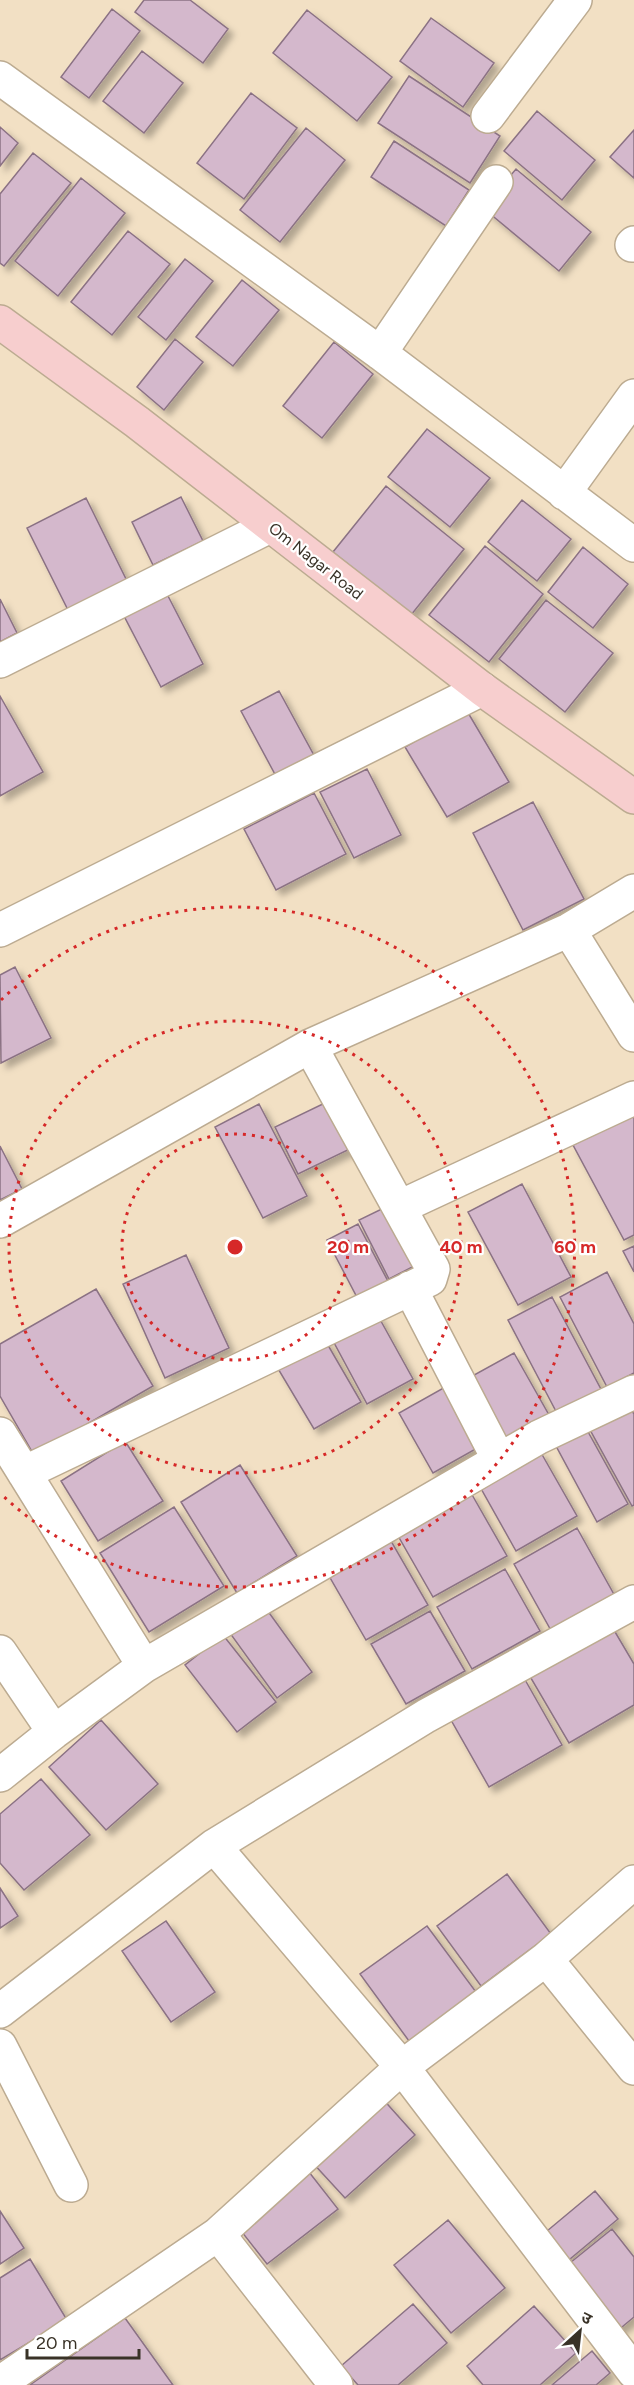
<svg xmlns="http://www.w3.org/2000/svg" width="634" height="2385" font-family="Figtree,'Noto Sans Devanagari',sans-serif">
	<defs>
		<filter id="shadow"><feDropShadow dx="5.5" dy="5.5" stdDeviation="3" flood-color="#0004"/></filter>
	</defs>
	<rect width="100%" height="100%" fill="#f2e0c4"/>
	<path fill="#d4b8cc" stroke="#8b7284" stroke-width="1.5" filter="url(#shadow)" d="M144 0H190L228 29 203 63 135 12Z
		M112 9 140 31 89 98 61 77Z
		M307 10 392 77 357 121 273 53Z
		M431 18 494 63 463 107 400 61Z
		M142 51 183 83 144 133 103 101Z
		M409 76 500 136 470 183 378 123Z
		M251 93 297 128 244 199 197 163Z
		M537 111 595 160 562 200 504 151Z
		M0 127 18 143 0 166Z
		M306 128 345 160 280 242 240 210Z
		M634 130V178L610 157Z
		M394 141 469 190 446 226 371 177Z
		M33 153 71 183 4 266 0 263V194Z
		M516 169 591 232 559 271 483 208Z
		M81 178 125 213 58 296 15 261Z
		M128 231 170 264 112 335 71 302Z
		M185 259 213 281 166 340 138 317Z
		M242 280 279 310 233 366 196 337Z
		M175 339 203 362 164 410 137 387Z
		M334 342 373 374 322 438 283 406Z
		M427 429 490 478 450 527 388 477Z
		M386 486 464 549 411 615 333 552Z
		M181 497 203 541 153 565 132 522Z
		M86 498 127 581 68 610 27 528Z
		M522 500 571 539 537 581 488 542Z
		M485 546 543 594 489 662 429 615Z
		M583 547 628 584 593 628 548 592Z
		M167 594 203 664 161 687 124 616Z
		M0 599 17 633 0 642Z
		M546 600 613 653 565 712 499 659Z
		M279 691 316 759 277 778 241 711Z
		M0 696 43 772 0 796Z
		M467 711 509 782 447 817 405 747Z
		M367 769 401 835 354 858 320 792Z
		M314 793 346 854 276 890 244 829Z
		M533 802 584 899 523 930 473 833Z
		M15 967 51 1038 1 1063 0 975Z
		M331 1100 354 1147 298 1174 275 1127Z
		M259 1104 307 1196 263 1218 215 1127Z
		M634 1113V1235L624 1240 573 1145Z
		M0 1146 22 1189 0 1200Z
		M522 1184 571 1277 518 1305 468 1212Z
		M392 1204 422 1262 389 1279 359 1220Z
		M358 1224 391 1287 360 1303 327 1240Z
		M634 1246V1272L623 1251Z
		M186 1255 229 1348 165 1378 123 1284Z
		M607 1272 634 1324V1373L607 1387 560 1297Z
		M96 1289 153 1386 34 1455 0 1396V1344Z
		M552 1297 603 1393 559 1417 508 1320Z
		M377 1314 413 1379 367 1404 332 1339Z
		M325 1340 361 1402 314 1429 277 1367Z
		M514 1353 549 1415 499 1442 465 1380Z
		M447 1386 481 1446 433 1473 399 1413Z
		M629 1406 634 1414V1505L632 1506 589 1428Z
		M587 1430 628 1504 597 1522 556 1446Z
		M125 1441 163 1501 98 1541 61 1481Z
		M540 1451 577 1516 516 1551 479 1485Z
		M240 1465 297 1556 237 1593 181 1502Z
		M471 1493 507 1556 433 1597 397 1534Z
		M174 1507 224 1586 149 1632 100 1553Z
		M577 1528 616 1598 553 1634 514 1564Z
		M387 1534 428 1605 366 1640 325 1569Z
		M505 1569 540 1631 472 1669 437 1607Z
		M262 1603 312 1672 277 1698 227 1629Z
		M430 1611 465 1671 406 1704 371 1644Z
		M608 1620 634 1664V1705L569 1743 525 1668Z
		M223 1635 276 1702 237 1732 185 1665Z
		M524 1678 562 1745 489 1787 451 1720Z
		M101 1720 158 1784 106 1830 49 1767Z
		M41 1779 90 1835 24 1890 0 1863V1814Z
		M507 1874 551 1934 481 1986 437 1926Z
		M0 1888 18 1916 0 1928Z
		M166 1921 215 1992 171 2022 122 1951Z
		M427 1926 476 1992 409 2041 360 1974Z
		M381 2097 415 2135 345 2198 311 2161Z
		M309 2172 338 2209 267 2264 238 2227Z
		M595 2191 618 2219 564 2264 541 2236Z
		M0 2211 24 2248 0 2264Z
		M448 2220 505 2288 451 2333 394 2265Z
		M612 2229 634 2257V2317L616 2332 565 2267Z
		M30 2259 67 2320 0 2360V2278Z
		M413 2304 447 2343 398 2385H358L341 2366Z
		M534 2306 576 2353 540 2385H483L467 2366Z
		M125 2318 173 2385H30Z
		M592 2351 610 2373 596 2385H552Z"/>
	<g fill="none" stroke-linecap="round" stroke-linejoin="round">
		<defs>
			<path id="street" d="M0 78 380 353 634 545
				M488 116 575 0
				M632 245 634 243
				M380 353 496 182
				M564 493 634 396
				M0 661 270 526
				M0 930 482 689
				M569 930 634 1035
				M400 1207 634 1098
				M0 1221 310 1046 569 930 634 891
				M410 1288 499 1460
				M0 1434 144 1666
				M24 1473 430 1279 433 1269 310 1046
				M0 1652 54 1732
				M0 1775 54 1732 144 1666 539 1437 634 1392
				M214 1846 402 2067 634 2372
				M546 1959 634 2068
				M0 2011 214 1846 426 1716 634 1602
				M0 2046 71 2185
				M218 2234 336 2385
				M0 2383 218 2234 402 2067 546 1959 634 1882"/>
			<path id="secondary" d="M0 322 137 422 482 689 634 797"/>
		</defs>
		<use href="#street" stroke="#bcab91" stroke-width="36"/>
		<use href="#secondary" stroke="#bcab91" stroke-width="36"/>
		<use href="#street" stroke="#fff" stroke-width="33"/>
		<use href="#secondary" stroke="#f7cece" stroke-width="33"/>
	</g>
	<g fill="none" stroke="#d62828" stroke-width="3" stroke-dasharray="3 6">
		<circle cx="235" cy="1247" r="113"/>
		<circle cx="235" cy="1247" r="226"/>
		<path d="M1 1000A340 340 0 1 1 1 1494"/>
	</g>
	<g text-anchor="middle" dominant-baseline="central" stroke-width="4.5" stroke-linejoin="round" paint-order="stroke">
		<g font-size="16" fill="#393227" stroke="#fff">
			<text transform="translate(316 561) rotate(38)">Om Nagar Road</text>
		</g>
	</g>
	<circle cx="235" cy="1247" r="9" fill="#d62828" stroke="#fff" stroke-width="3"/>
	<g font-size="18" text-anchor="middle" font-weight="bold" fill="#d62828" stroke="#fff" stroke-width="4.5" stroke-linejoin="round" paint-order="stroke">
		<text x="348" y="1253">20 m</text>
		<text x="461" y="1253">40 m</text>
		<text x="575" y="1253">60 m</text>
	</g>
	<g transform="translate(580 2331) rotate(27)" stroke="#ffffff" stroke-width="4.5" paint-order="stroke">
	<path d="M0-4.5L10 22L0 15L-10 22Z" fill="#393227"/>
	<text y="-9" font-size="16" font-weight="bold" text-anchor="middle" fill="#393227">उ</text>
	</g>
	<path d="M27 2349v9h112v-9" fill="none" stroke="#393227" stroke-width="3"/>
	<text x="36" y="2349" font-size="18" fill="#393227" stroke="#ffffff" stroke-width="4.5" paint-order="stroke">20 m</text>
</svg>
